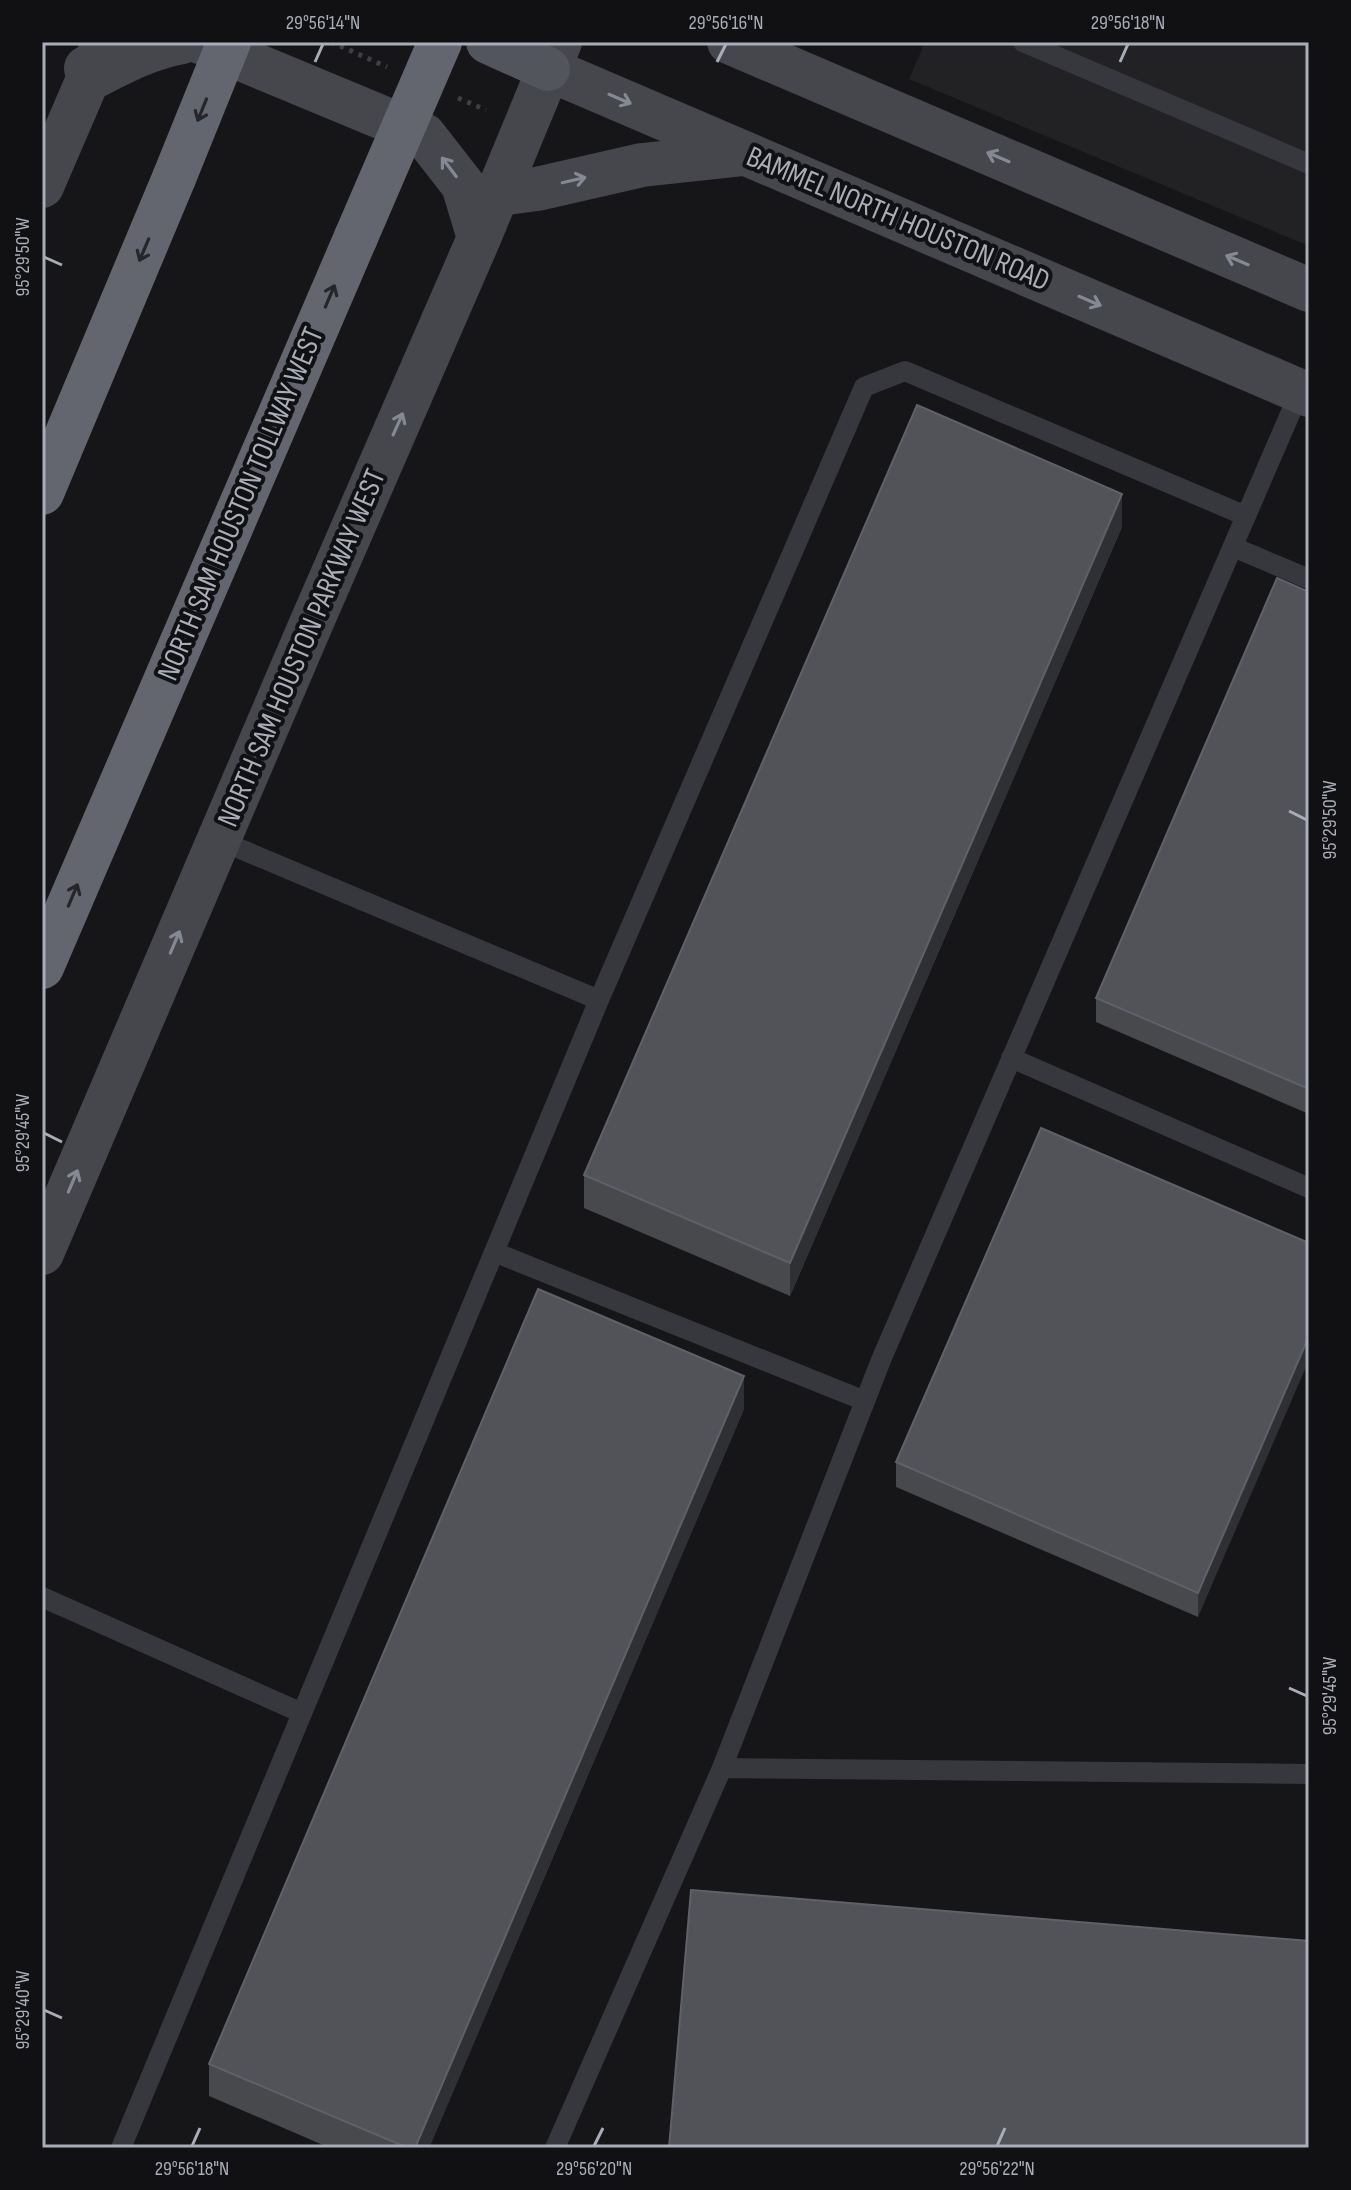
<svg xmlns="http://www.w3.org/2000/svg" width="1351" height="2190" font-family="'Sofia Sans Condensed',sans-serif">
	<rect width="100%" height="100%" fill="#161618"/>
	<path fill="#222225" d="M925 42H1309V246L909 79Z"/>
	<g fill="none" stroke-linecap="round" stroke-linejoin="round">
		<path stroke="#3d3f44" stroke-width="5" stroke-dasharray="4 6" stroke-linecap="butt" d="M331 42 387 67
			M458 98 486 110"/>
		<path stroke="#37383d" stroke-width="20" d="M1023 42 1309 164
			M1300 391 881 1360 722 1768 1309 1774
			M1233 547 1309 579
			M219 840 599 1000 864 387 905 371 1246 516
			M1011 1058 1309 1188
			M494 1252 865 1401
			M42 1597 302 1713
			M121 2148 599 1000
			M555 2148 722 1768"/>
		<path stroke="#45474d" stroke-width="44" d="M200 42 424 135 463 185 479 238
			M729 42 1309 290
			M86 68 88 80C119 64 148 48 182 42
			M548 69 1309 395
			M42 186 104 42
			M498 194 537 189 642 165 744 154
			M42 1253 311 624 479 238 560 42"/>
		<path stroke="#53555c" stroke-width="44" d="M488 42 548 69"/>
		<path stroke="#63666e" stroke-width="44" d="M42 493 174 178
			M42 967 356 237"/>
		<path stroke="#63666e" stroke-width="44" d="M174 178 229 42
			M356 237 440 42"/>
	</g>
	<path fill="#47494d" d="M1122 527 790 1296 584 1208V1175Z
		M1309 592V1114L1096 1022V998Z
		M1309 1243 1198 1617 896 1487V1462Z
		M744 1409 429 2148H330L209 2096V2064Z"/>
	<path fill="#2f3033" d="M1122 494V527L790 1296V1263Z
		M1309 1336V1360L1198 1617V1593Z
		M744 1376V1409L429 2148H415Z"/>
	<path fill="#525359" stroke="#5f6168" stroke-width="2" d="M917 405 1122 494 790 1263 584 1175Z
		M1277 578 1309 592V1089L1096 998Z
		M1041 1128 1309 1243V1336L1198 1593 896 1462Z
		M538 1289 744 1376 415 2148H408L209 2064Z
		M691 1890 1309 1941V2148H669Z"/>
	<defs><path id="oneway-shaft" d="M-6 0H5M1.5-3L5.5 0L1.5 3" fill="none" stroke-width="1.6" stroke-linecap="round" stroke-linejoin="round" transform="scale(2)"/></defs>
	<g stroke="#858993">
		<use href="#oneway-shaft" transform="translate(620 99) rotate(23)"/>
		<use href="#oneway-shaft" transform="translate(998 157) rotate(-157)"/>
		<use href="#oneway-shaft" transform="translate(449 167) rotate(-127)"/>
		<use href="#oneway-shaft" transform="translate(574 180) rotate(-13)"/>
		<use href="#oneway-shaft" transform="translate(1237 260) rotate(-157)"/>
		<use href="#oneway-shaft" transform="translate(1090 301) rotate(23)"/>
		<use href="#oneway-shaft" transform="translate(398 424) rotate(-66)"/>
		<use href="#oneway-shaft" transform="translate(175 942) rotate(-67)"/>
		<use href="#oneway-shaft" transform="translate(73 1181) rotate(-67)"/>
	</g>
	<g stroke="#26262a">
		<use href="#oneway-shaft" transform="translate(202 110) rotate(112)"/>
		<use href="#oneway-shaft" transform="translate(144 250) rotate(113)"/>
		<use href="#oneway-shaft" transform="translate(330 296) rotate(-67)"/>
		<use href="#oneway-shaft" transform="translate(73 895) rotate(-67)"/>
	</g>
	<path fill="none" stroke="#a8adb8" stroke-width="3" d="M315 62 323 44M717 62 726 44M1120 62 1128 44M44 257 62 265M1289 811 1307 820M44 1133 62 1142M1289 1688 1307 1696M44 2010 62 2018M192 2146 200 2128M594 2146 603 2128M997 2146 1005 2128"/>
	<g text-anchor="middle" dominant-baseline="central" stroke-width="8" stroke-linejoin="round" paint-order="stroke">
		<g font-size="30" fill="#a8adb8" stroke="#111113">
			<text transform="translate(898 219) rotate(23)">BAMMEL NORTH HOUSTON ROAD</text>
			<text transform="translate(241 504) rotate(-67)">NORTH SAM HOUSTON TOLLWAY WEST</text>
			<text transform="translate(302 648) rotate(-67)">NORTH SAM HOUSTON PARKWAY WEST</text>
		</g>
	</g>
	<rect width="1351" height="2190" fill="none" stroke="#111113" stroke-width="88"/>
	<rect x="44" y="44" width="1263" height="2102" fill="none" stroke="#a8adb8" stroke-width="3"/>
	<g font-size="20" text-anchor="middle" fill="#a8adb8">
		<text x="323" y="29">29°56'14"N</text>
		<text x="726" y="29">29°56'16"N</text>
		<text x="1128" y="29">29°56'18"N</text>
		<text transform="translate(22 257) rotate(-90)" y="7">95°29'50"W</text>
		<text transform="translate(1329 820) rotate(-90)" y="7">95°29'50"W</text>
		<text transform="translate(22 1133) rotate(-90)" y="7">95°29'45"W</text>
		<text transform="translate(1329 1696) rotate(-90)" y="7">95°29'45"W</text>
		<text transform="translate(22 2010) rotate(-90)" y="7">95°29'40"W</text>
		<text x="192" y="2175">29°56'18"N</text>
		<text x="594" y="2175">29°56'20"N</text>
		<text x="997" y="2175">29°56'22"N</text>
	</g>
</svg>
